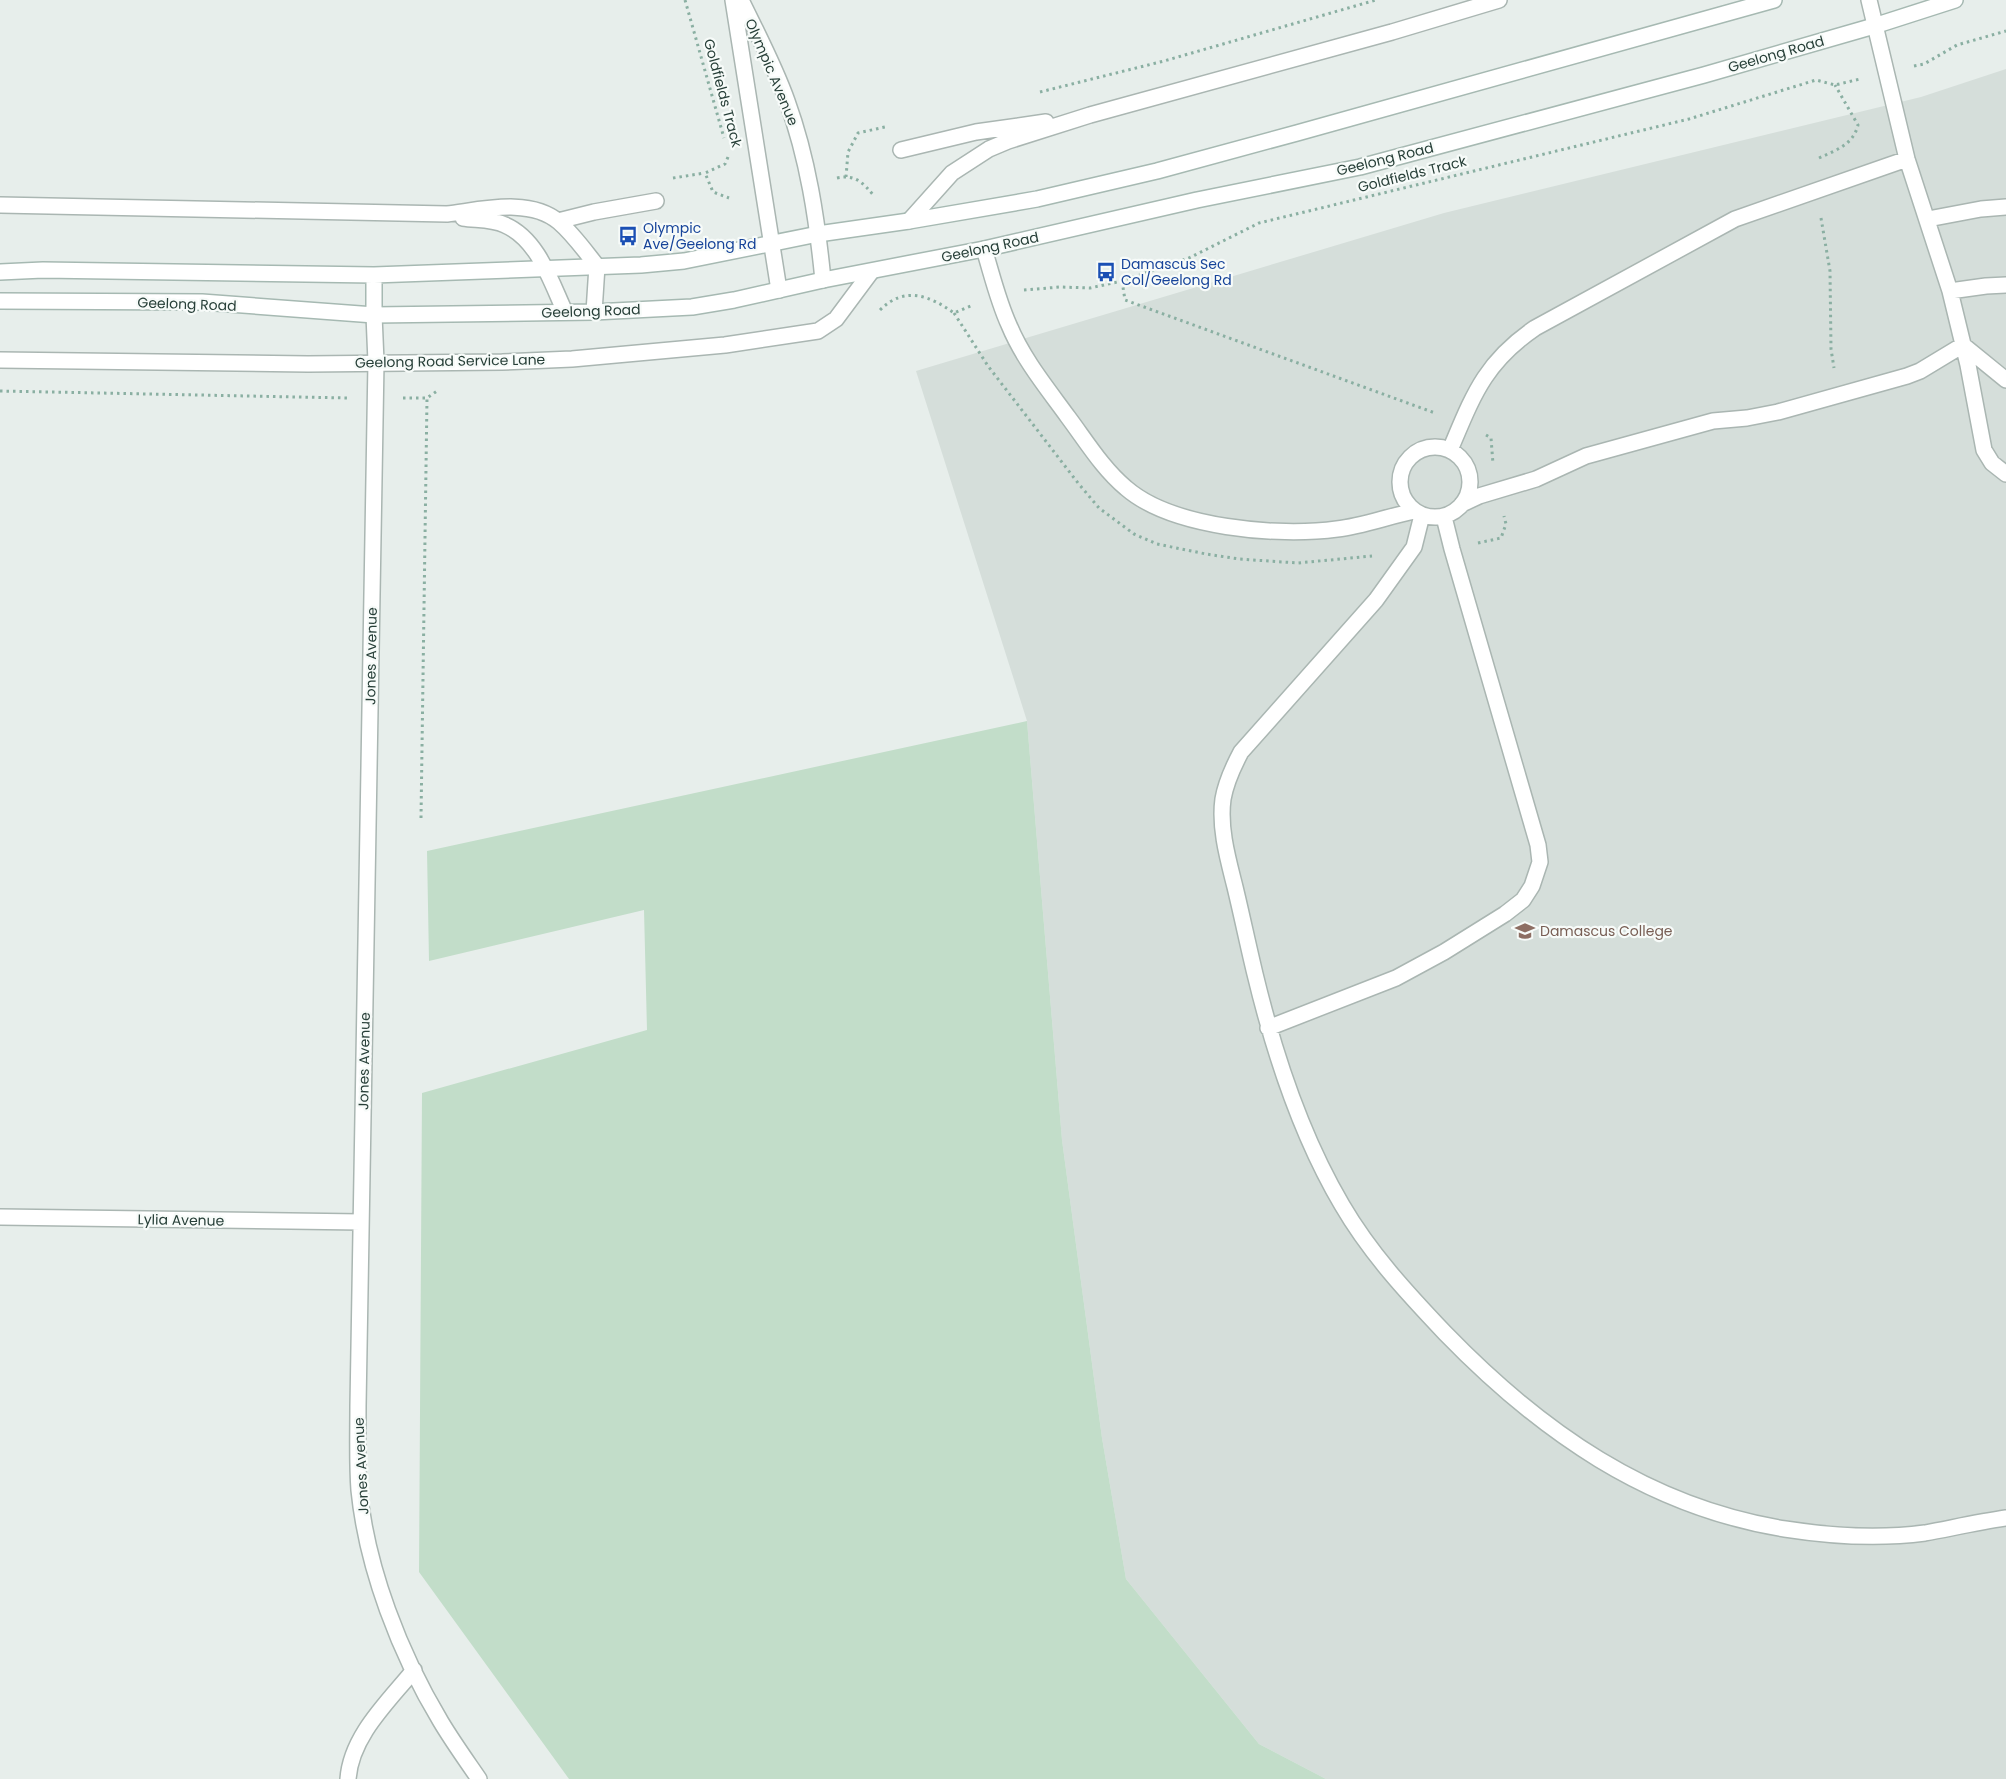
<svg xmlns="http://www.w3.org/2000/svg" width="2006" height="1779" font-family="Poppins,sans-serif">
	<rect width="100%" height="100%" fill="#e7eeeb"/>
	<path fill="#d5deda" d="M2006 69V1779H1326L1259 1744 1126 1579 1102 1438 1062 1140 1027 721 916 371 1444 213 1921 97Z"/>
	<path fill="#c2ddc9" d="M1027 721 1062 1140 1102 1438 1126 1579 1259 1744 1326 1779H569L419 1572 422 1093 647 1030 644 910 429 961 427 851Z"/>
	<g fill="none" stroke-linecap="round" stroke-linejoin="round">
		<defs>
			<path id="service" d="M1869 0 1907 159 1950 291 1968 365 1984 450 1992 463 2006 474
				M901 150 976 132 1046 122
				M0 205 447 214C481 210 530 197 559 222 574 235 585 251 597 266L594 312
				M463 218C476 220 493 219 505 225 538 239 551 282 565 312
				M1928 219 1981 209 2006 207
				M558 221 594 212 656 201
				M909 221 952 173 989 149 1008 141 1090 115 1392 32 1499 0
				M984 249C992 275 998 301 1009 325 1023 359 1047 388 1068 417 1086 441 1103 469 1126 488 1172 528 1278 537 1337 529 1363 526 1389 516 1415 511
				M1950 291 1986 286 2006 285
				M0 360 308 364 502 362 572 359 725 345 818 331 836 319 871 272
				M1400 482a35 35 0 1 1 70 0a35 35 0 1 1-70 0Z
				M1450 450C1473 396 1484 363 1535 328L1735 219 1907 159
				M1462 504 1479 496 1536 479 1586 456 1713 421 1747 418 1778 412 1907 376 1920 371 1963 345 2006 380
				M1422 515 1414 547 1376 600 1241 752C1233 767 1226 782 1223 799 1219 828 1228 859 1235 887 1242 916 1248 945 1255 974 1274 1053 1300 1134 1342 1205 1370 1253 1407 1293 1445 1333 1540 1431 1648 1507 1785 1529 1830 1536 1879 1539 1925 1533 1952 1528 1979 1522 2006 1518
				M1268 1028 1396 978 1444 952 1505 914 1523 900 1532 886 1540 862 1538 845 1452 549 1444 517"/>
			<path id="minor" d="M733 0 779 290
				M741 0C757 33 775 67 787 101 808 159 817 219 823 280
				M374 315 376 362 358 1406C358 1434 357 1463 359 1490 367 1569 400 1654 441 1722 453 1742 466 1760 479 1779
				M0 1217 361 1222
				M348 1779C351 1736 388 1702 414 1670"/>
			<path id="secondary" d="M0 272 43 270 374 275 641 265 684 261 818 234 909 221 1037 199 1157 171 1297 133 1774 0
				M374 275V315
				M0 301 202 302 374 315 594 312 692 307 734 300 823 280 984 249 1197 200 1360 167 1704 75 1874 26 1955 0"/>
		</defs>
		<use href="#service" stroke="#aab6b2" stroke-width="18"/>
		<use href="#minor" stroke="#aab6b2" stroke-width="18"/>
		<use href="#secondary" stroke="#a6b9b2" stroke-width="18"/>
		<path stroke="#8aafa2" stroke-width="3" stroke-dasharray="2.5 4" stroke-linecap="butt" d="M685 0 724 138
			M1914 66 1924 64 1957 45 2006 31
			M1040 92 1164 61 1376 0
			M728 157 725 164 705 173 713 192 729 198
			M1819 158C1836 150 1853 145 1858 125L1835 85
			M846 177 848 152 858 133 885 127
			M673 178 705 173
			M837 178C856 174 863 183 875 197
			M1821 218 1830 271 1831 349 1834 368
			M1122 281 1125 300 1435 413
			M1024 290 1060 287 1090 288 1122 281 1189 258 1259 223 1689 119 1816 80 1835 85 1860 79
			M880 310C904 286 929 295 954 313L973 305
			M954 313 988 366 1078 483 1099 508 1134 534 1157 544 1206 554 1239 559 1298 563 1372 556
			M0 391 347 398
			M403 398H427L437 391
			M1486 435 1491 438 1493 464
			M1478 543 1501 538 1506 524 1504 516
			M421 818 427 398"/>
		<use href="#service" stroke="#fff" stroke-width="15"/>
		<use href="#minor" stroke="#fff" stroke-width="15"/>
		<use href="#secondary" stroke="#fff" stroke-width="15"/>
	</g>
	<defs>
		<symbol id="bus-bare" viewBox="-9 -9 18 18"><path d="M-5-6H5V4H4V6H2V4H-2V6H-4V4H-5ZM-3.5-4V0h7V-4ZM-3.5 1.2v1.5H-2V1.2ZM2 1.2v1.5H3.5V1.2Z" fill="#1a4fb4" stroke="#f7fbf9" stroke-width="2.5" paint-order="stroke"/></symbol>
		<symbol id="school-bare" viewBox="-9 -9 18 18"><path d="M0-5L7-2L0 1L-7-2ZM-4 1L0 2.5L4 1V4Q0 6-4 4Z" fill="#8d6e63" stroke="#f7fbf9" stroke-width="2.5" paint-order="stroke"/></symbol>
	</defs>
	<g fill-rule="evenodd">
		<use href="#bus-bare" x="614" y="222" width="28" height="28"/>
		<use href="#bus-bare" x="1092" y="258" width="28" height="28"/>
		<use href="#school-bare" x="1511" y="917" width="28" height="28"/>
	</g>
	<g text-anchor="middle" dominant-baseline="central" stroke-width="4.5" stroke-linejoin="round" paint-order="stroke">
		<g font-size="14" fill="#273f38" stroke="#f7fbf9">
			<text transform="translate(1776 54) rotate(-16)">Geelong Road</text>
			<text transform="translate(772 72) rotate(67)">Olympic Avenue</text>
			<text transform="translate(723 93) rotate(75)">Goldfields Track</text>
			<text transform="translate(1385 159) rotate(-14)">Geelong Road</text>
			<text transform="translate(1412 174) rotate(-14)">Goldfields Track</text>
			<text transform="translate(990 247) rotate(-12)">Geelong Road</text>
			<text transform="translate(187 304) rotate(2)">Geelong Road</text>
			<text transform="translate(591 311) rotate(-2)">Geelong Road</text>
			<text transform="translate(450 361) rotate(-1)">Geelong Road Service Lane</text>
			<text transform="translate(371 656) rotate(-89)">Jones Avenue</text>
			<text transform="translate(364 1061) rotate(-89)">Jones Avenue</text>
			<text transform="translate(181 1220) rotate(1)">Lylia Avenue</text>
			<text transform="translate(361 1466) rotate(-93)">Jones Avenue</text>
		</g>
		<g font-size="14" fill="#164399" stroke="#f7fbf9" text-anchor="start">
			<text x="643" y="228">Olympic<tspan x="643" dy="16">Ave/Geelong Rd</tspan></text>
			<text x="1121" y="264">Damascus Sec<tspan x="1121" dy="16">Col/Geelong Rd</tspan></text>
		</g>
		<g font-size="14" fill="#785e54" stroke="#f7fbf9" text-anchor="start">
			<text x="1540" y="931">Damascus College</text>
		</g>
	</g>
</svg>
